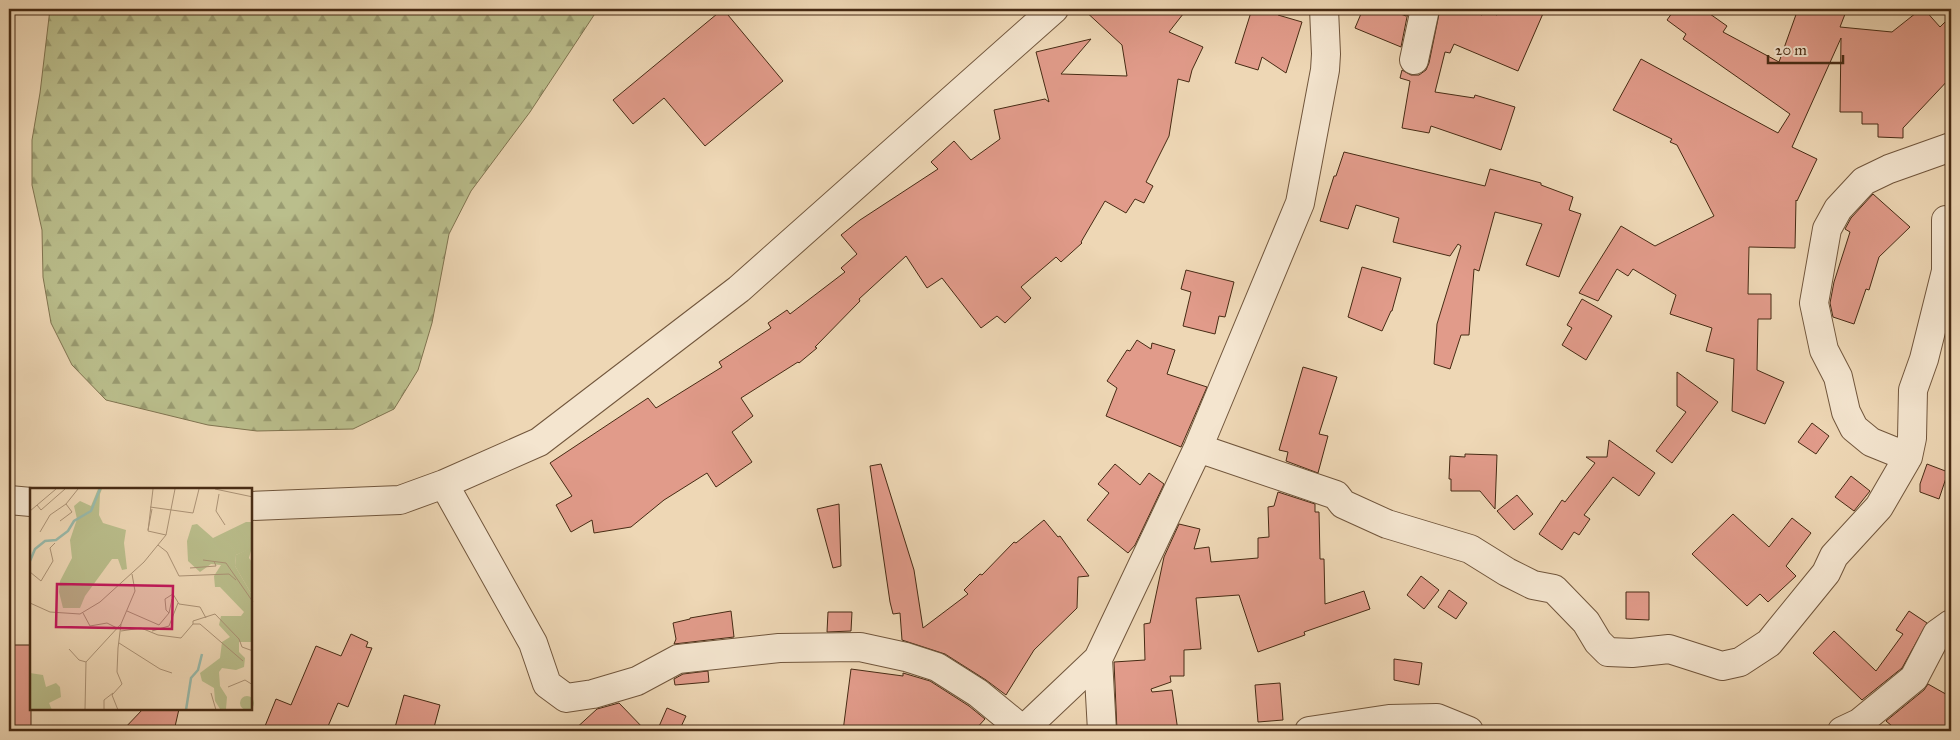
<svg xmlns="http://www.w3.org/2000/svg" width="1960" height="740" font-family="'IM FELL Great Primer',serif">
	<defs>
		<pattern id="forest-firs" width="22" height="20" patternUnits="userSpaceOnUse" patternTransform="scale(1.25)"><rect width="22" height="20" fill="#babe8c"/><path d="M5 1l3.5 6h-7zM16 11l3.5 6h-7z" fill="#999b71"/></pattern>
	</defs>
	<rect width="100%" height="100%" fill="#eed7b5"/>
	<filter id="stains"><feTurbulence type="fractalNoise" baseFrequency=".004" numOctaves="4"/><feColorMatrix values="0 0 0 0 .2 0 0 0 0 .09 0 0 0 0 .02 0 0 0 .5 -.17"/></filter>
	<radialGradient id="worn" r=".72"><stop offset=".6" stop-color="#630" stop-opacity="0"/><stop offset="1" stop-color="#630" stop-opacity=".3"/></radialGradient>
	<path fill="url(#forest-firs)" stroke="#807450" d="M50 9H598L530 112 471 191 449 234 432 323 418 370 394 409 353 429 257 431 208 425 106 400 72 365 51 323 43 277 42 230 32 185V140L40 93Z"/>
	<path fill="#e19b8a" stroke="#472b14" d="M723 9 783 81 705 146 664 98 633 124 613 100Z
		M1083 9H1187L1169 32 1203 47 1192 70 1189 82 1178 79 1169 136 1146 182 1153 186 1144 203 1135 199 1126 213 1105 201 1081 242 1082 243 1061 262 1056 257 1021 287 1031 298 1005 323 997 316 981 328 942 278 927 288 906 256 859 299 860 301 815 347 817 348 799 363 798 362 741 398 753 416 732 432 752 462 716 487 707 473 664 500 631 527 594 533 592 520 571 532 556 505 572 496 550 463 648 398 656 408 722 367 719 362 771 328 768 323 787 310 790 314 845 272 841 268 857 254 841 235 860 220 938 169 931 162 954 141 971 160 1000 139 994 110 1045 99 1049 102 1036 52 1091 39 1061 74 1127 76 1122 45Z
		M1252 9H1280L1278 15 1302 22 1286 73 1262 57 1258 70 1235 63Z
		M1363 9H1387L1406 16 1407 11 1408 12 1401 47 1355 28Z
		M1440 9H1467L1482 15 1484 10 1497 15 1500 9H1545L1518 71 1454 44 1450 53 1445 52 1435 92 1474 98 1475 95 1515 107 1501 150 1431 126 1429 133 1402 128 1410 81 1400 78 1402 70 1411 75H1419L1426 70 1429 63Z
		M1675 9H1703L1727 26 1723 32 1779 62 1798 9H1847L1840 27 1892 32 1921 9H1924L1940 27 1951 16V77L1903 128V138L1878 137V124H1862V112H1840L1841 38 1792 147 1817 159 1797 201 1796 200 1795 248 1749 247 1748 294H1771V319H1758L1757 370 1784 382 1765 424 1732 411 1734 359 1706 351 1712 328 1670 314 1676 295 1633 269 1628 276 1617 269 1598 301 1579 293 1621 226 1655 246 1714 216 1677 145 1670 142 1672 139 1613 110 1641 59 1778 133 1790 114 1683 39 1686 34 1667 20Z
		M1344 152 1485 186 1490 169 1541 183V185L1573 197 1569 210 1581 214 1559 277 1526 265 1542 224 1495 212 1479 271 1474 269 1469 335H1461L1450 369 1434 364 1437 324 1461 246 1458 244 1450 256 1393 242 1399 218 1356 205 1348 229 1320 221 1334 176H1336Z
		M1873 194 1910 227 1879 257 1869 290 1866 289 1854 324 1833 317 1830 303 1834 282 1850 232 1845 229 1851 218Z
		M1362 267 1401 278 1392 311H1391L1382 331 1348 317Z
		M1186 270 1234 282 1225 317 1219 316 1215 334 1183 326 1191 292 1181 289Z
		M1582 299 1612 316 1586 360 1562 345 1572 328 1567 325Z
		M1137 340 1151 349 1152 343 1175 350 1167 374 1207 387 1181 447 1106 416 1117 388 1107 381 1127 350 1130 351Z
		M1303 367 1337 377 1319 434 1328 436 1318 473 1286 461 1288 452 1279 450Z
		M1677 372 1718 402 1672 463 1656 451 1686 412 1677 406Z
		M1812 423 1829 436 1816 454 1798 442Z
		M1609 440 1655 473 1639 496 1613 477 1584 515 1590 519 1579 535 1574 532 1562 550 1539 534 1562 500 1565 502 1595 463 1586 457H1607Z
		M1465 454 1497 455 1495 509 1480 491H1451V479H1449L1450 456 1465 457Z
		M881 464 914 570 923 628 968 594 964 590 980 574 982 575 1014 542 1016 543 1044 520 1058 537 1060 536 1089 576 1078 577 1077 608 1034 650 1006 695 986 680 945 654 902 640 900 613 893 614 890 602 870 466Z
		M1115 464 1140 485 1149 473 1164 484 1135 545 1128 553 1087 520 1109 493 1098 484Z
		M1927 464 1948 472 1939 499 1920 492V484Z
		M1851 476 1870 491 1854 511 1835 497Z
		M1278 492 1315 504V512H1319L1320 559H1324L1325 604 1364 591 1370 609 1304 632 1305 635 1258 652 1239 595 1196 598 1201 649 1184 650V676H1170L1171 682 1151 689 1152 692 1172 690 1178 731H1117L1114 662 1145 660 1144 624 1150 623 1164 557 1179 524 1200 529 1194 549 1209 547 1211 562 1258 558V538L1269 537 1268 507 1274 506Z
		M1517 495 1533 514 1514 530 1497 511Z
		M839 504 841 566 833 568 817 509Z
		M1733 514 1769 547 1792 518 1811 533 1786 566 1796 576 1768 602 1760 594 1747 606 1692 554Z
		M1421 576 1439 590 1424 609 1407 595Z
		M1449 590 1467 603 1456 619 1438 607Z
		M1626 592H1649V620L1626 619Z
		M731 611 734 637 674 644 676 639 673 623 690 619V618Z
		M1909 611 1927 623 1902 668 1862 700 1813 653 1834 631 1876 671 1903 634 1896 630Z
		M828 612H852L851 631 827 632Z
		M351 634 368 642 366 647 372 648 348 707 338 703 326 731H263L276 699 291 705 316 646 341 656Z
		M9 645H31V731H9Z
		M1394 659 1422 663 1419 685 1394 680Z
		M851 669 903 676V673L930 681 969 706 985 719 974 731H843Z
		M708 671 709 682 675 685 674 679 683 674Z
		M1280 683 1283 720 1258 722 1255 685Z
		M1928 684 1951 697V731H1898L1886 721 1924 690Z
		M404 695 440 705 433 731H394Z
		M619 703 646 731H573L597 709Z
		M667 708 686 716 679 731H657Z
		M143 709H179L174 731H122Z"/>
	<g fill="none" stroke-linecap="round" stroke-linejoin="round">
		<defs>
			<path id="street" d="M1414 60 1425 9
				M1198 448 1336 495 1343 504 1387 524 1470 549 1507 572 1533 585 1554 589 1586 622 1598 642 1608 652 1632 653 1669 649 1722 666 1740 662 1769 643 1826 573 1834 556 1879 507 1908 457 1912 438 1913 390 1924 359 1946 271V220
				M1908 457 1871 442 1854 428 1846 412 1838 377 1824 350 1814 303 1827 229 1838 209 1864 181 1889 169 1951 147
				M444 484 533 643 547 684 566 698 593 694 637 681 678 659 779 648 860 647 906 657 937 667 978 693 1023 730
				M9 500 31 502
				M251 506 400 500 444 484 539 442 739 289 1054 9
				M1022 731 1098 659
				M1102 731 1098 659 1198 448 1300 203 1325 70 1326 54 1324 9
				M1309 731 1389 719 1437 718 1469 731
				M1842 731 1859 723 1914 678 1937 634 1951 624"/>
		</defs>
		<use href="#street" stroke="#71563c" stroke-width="30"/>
		<use href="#street" stroke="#f4e5cf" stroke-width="28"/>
	</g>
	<g transform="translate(30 488)">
		<rect width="222" height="222" fill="#eed7b5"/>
		<path d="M222 59 219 70 222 74V107L205 78 206 67Z" fill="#babe8c"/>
		<path d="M68 1H79H72L70 6 69 27 73 35 96 42 94 55 97 81 92 82 88 71H82L55 108 50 120H33L29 104 30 93 42 70 40 52 47 31 44 18 50 13 61 18ZM216 34H222V60L206 67 205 78 222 107V154H209V164L215 170 214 179 206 182 192 180 189 184 190 198 197 209 196 221H190L185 213 184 200 172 193 170 185 190 170 192 154 200 149 189 137 191 128H211L214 124 190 99H185L184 88 191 77 181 76 170 84 158 73 157 53 162 37 167 36 183 50ZM0 185 13 187 16 199 26 195 30 199 31 209 19 215 22 222H0ZM210 215a7 7 0 1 1 14 0a7 7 0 1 1-14 0Z" fill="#babe8c"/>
		<path fill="none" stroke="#99baab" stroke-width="2.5" d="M0 73 5 61 15 53 26 52 38 43 44 33 61 23 70 1M156 222 161 190 168 182 172 166"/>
		<path fill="none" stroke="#ab9275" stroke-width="1" d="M185 1 223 9M189 6 186 23 195 37M7 17 11 22 35 1M120 19 163 25 169 1M0 23 26 1M30 33 42 24 36 16M118 42 122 21M118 43 123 1M118 43 136 47M10 44 20 27 36 16 48 1M128 57 137 64 149 88 199 86 206 92M173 72 196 75 223 114M160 80 186 78 184 73M0 84 11 93 23 73 20 60 25 55M0 115 20 124 50 126 70 114 114 74 136 47 145 1M97 123 129 137 139 125 142 111M53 125 60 138 77 135 87 140M139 125 136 122 135 111 143 106 149 116 170 119 176 130M163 136V133L185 126 209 151 212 159 223 163M91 143 111 140 128 147 151 150 163 136H170L213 173M122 143 139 138 148 115M89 155 130 181 142 185M39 161 49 172 56 174M198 199 215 192 223 197M181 205 186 222M55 222 56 174 91 136M74 222V212L83 205M88 222 82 207 92 196 87 184 88 160 91 136 105 103 102 86"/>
		<path fill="#c2185b" fill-opacity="0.15" stroke="#c2185b" stroke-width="2.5" d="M27 96 143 98 142 141 26 139Z"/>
		<rect width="222" height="222" fill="none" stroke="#472b14" stroke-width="2.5"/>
	</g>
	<rect width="1960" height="740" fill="none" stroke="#eed7b5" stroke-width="30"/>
	<rect x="10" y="10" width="1940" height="720" fill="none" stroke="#472b14" stroke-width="2.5"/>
	<rect x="15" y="15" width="1930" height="710" fill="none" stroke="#472b14"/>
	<path d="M1768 55v8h75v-8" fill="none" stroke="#472b14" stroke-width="2.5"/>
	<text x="1775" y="55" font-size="15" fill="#472b14" stroke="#f4e5cf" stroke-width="4" paint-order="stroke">20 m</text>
	<rect width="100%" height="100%" filter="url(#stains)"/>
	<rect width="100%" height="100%" fill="url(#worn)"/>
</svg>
